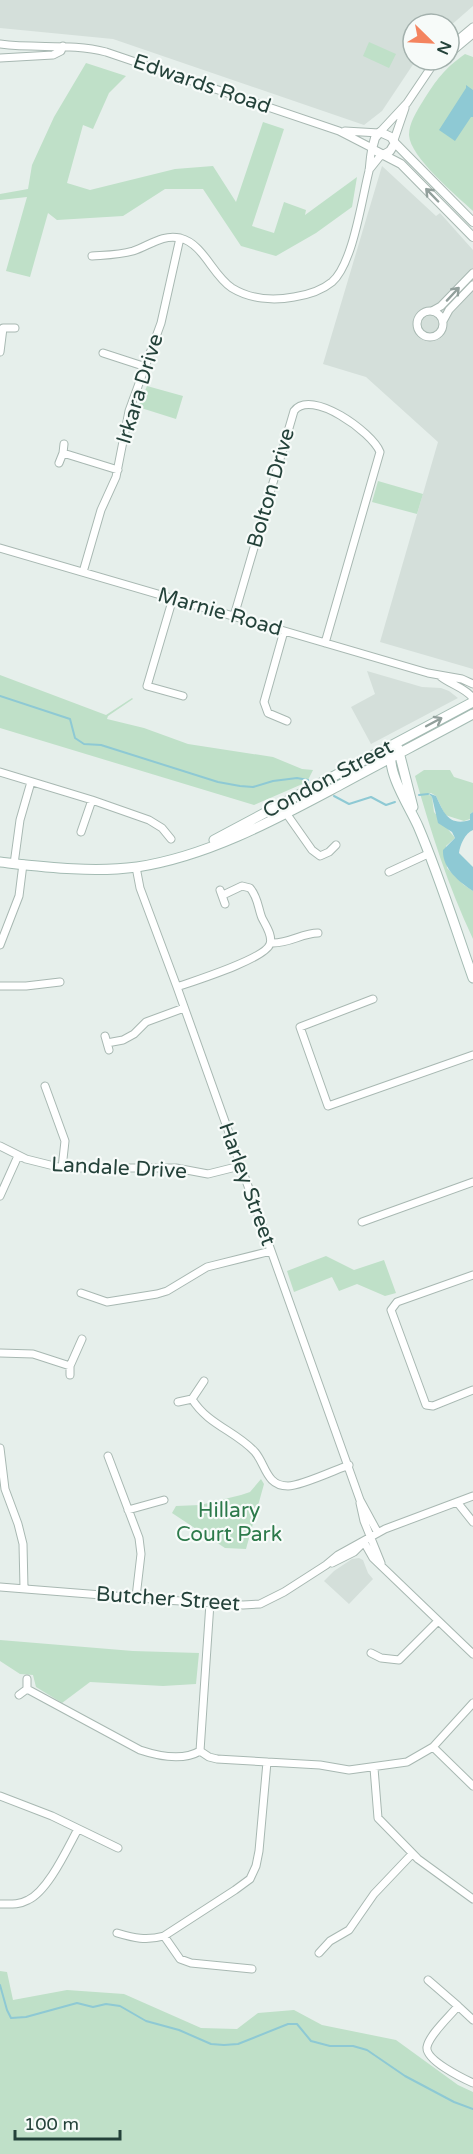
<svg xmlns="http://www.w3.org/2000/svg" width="473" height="2154" font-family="'Varela Round',sans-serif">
	<rect width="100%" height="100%" fill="#e6efeb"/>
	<path fill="#d4dfda" d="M0 0H473V6L449 27V24H413V60H416L382 111 364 125 113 39 0 28Z
		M382 166 436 216 440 213 473 250V669L380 642 438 442 366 377 323 364Z
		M367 671 422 687 441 688 449 691 458 698 371 744 351 707 375 694Z
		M359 1558 363 1560 368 1573 373 1579 349 1604 324 1581 334 1571 352 1559Z"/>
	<path fill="#bfe0c8" d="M369 42 396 54 389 68 363 56Z
		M465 54 473 57V211C456 195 410 157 409 135 409 123 417 111 423 101 437 79 444 69 465 54Z
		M86 63 126 76 109 93 93 129 83 125 67 183 90 190 175 169 213 166 236 202 263 122 284 129 252 226 274 233 284 202 306 210 305 215 357 177 352 207 316 233 276 256 241 246 203 189H165L123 216 57 220 48 213 30 277 6 271 27 197 0 200V194L28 189 32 165 54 117Z
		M147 386 183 396 176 419 138 407Z
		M378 481 423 494 417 514 372 502Z
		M0 675 106 715 132 698 133 699 108 716 107 719 144 728 188 744 273 757 302 769 313 770 307 782 254 805 0 728Z
		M424 770H450L454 777 473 783V812L470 814V819L464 821 445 815 436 796 431 793 428 794 432 797 434 812 455 838 446 846 447 868 464 885 473 891V939C448 886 431 832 415 776Z
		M326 1256 354 1270 384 1260 396 1293 385 1296 357 1284 339 1291 332 1277 294 1292 287 1271Z
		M261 1479 264 1484 246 1549 225 1548 172 1513 176 1506 200 1505 241 1495 250 1492Z
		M0 1640 133 1651 199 1653 196 1684 163 1686 90 1682 62 1703 36 1687 33 1675 20 1674 0 1661Z
		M0 1971 7 1972 13 2000 67 1990 124 1994 201 2028 237 2029 258 2013 294 2010 322 2025 396 2040 458 2085 473 2092V2154H0Z"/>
	<path fill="#8ec9d4" d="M466 85 473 90V117H471L455 141 439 130 466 88Z
		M428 793 436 796C443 811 448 827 470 820V814L473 812V830C465 833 460 845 459 853L473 867V891C459 882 442 868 443 850L455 838 452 832 438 823 432 797Z"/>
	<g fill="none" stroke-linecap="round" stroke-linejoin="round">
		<path stroke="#8ec9d4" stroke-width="2" d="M0 696 70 719 75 738 84 744 101 745 218 782 240 786 253 787 273 781 297 778 308 780
			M419 795 428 794
			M334 796 349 804 371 797 386 805 395 802
			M0 1985 7 2010 11 2018 26 2017 77 2003 93 2007 106 2004 120 2006 146 2021 179 2030 211 2044 224 2045 238 2044 288 2024H297L311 2041 330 2046H353L367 2050 405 2076 454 2102 473 2109"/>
		<defs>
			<path id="minor" d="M0 44C36 49 71 43 106 52L339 131 372 148
				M449 47 473 27
				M449 54 473 34
				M0 58 53 55 61 51 63 46
				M345 131 379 133
				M380 132 407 103 436 60
				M394 140 405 108
				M369 170 381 155
				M92 256C106 255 119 255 133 251 149 246 162 234 180 238 204 244 212 275 232 288 250 299 273 301 294 297 307 295 321 291 332 282 353 264 362 198 369 171 370 164 370 156 372 149
				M417 324a13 13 0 1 1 26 0a13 13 0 1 1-26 0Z
				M432 311 441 306 473 273
				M443 321 449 310 473 285
				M0 352 3 328H15
				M103 353 146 367
				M63 453 118 470
				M59 463 63 453 64 444
				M0 548 428 673 462 679 473 684
				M83 572 101 510 116 477 129 411 161 323 180 238
				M173 598 147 686 183 696
				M234 616 294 411C311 388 372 432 380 452L325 643
				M284 631 264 702 268 713 287 721
				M440 676C451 685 464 687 473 698
				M0 772 92 800 149 820 162 828 171 839
				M286 813 312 850 320 856 329 852 336 845
				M81 832 92 800
				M14 864 20 820 31 782
				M136 867 140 888 177 987 360 1500 378 1533
				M389 872 428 854
				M220 890 225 904
				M271 943C289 944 302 933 318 933
				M0 945 19 896 23 864
				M0 986H26L60 982
				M177 987C194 981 265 959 270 944 273 936 266 926 262 918 258 908 258 897 250 888L242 886 223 895
				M373 999 300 1027 328 1106 473 1055
				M105 1036 109 1050
				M107 1043 123 1040 134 1034 146 1022 184 1008
				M45 1086 65 1141 62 1168
				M0 1146 26 1159 62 1168H176L208 1174 240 1166
				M0 1196 18 1156
				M362 1222 473 1182
				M473 1275 397 1302 391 1310 426 1405 433 1406 473 1390
				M81 1293 107 1302 157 1294 167 1291 207 1267 271 1251
				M0 1353 33 1354 70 1366
				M70 1375V1366L82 1339
				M192 1399C208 1425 236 1431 255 1452 266 1465 266 1486 288 1486 301 1486 335 1470 349 1465
				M178 1402 192 1399 204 1381
				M0 1448 5 1489 18 1524 23 1544 24 1588
				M108 1456 139 1538 141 1554 136 1597
				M457 1502 473 1522
				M360 1503 364 1521 381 1563
				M128 1510 164 1500
				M364 1542 373 1558 473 1654
				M332 1563 354 1552 362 1544
				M0 1587 165 1600 243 1605 260 1604 284 1592 326 1565 338 1555 385 1529 473 1496
				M371 1653 381 1658 399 1660 438 1621
				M27 1689 140 1750C158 1756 183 1761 200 1751
				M19 1695 27 1689V1679
				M433 1747 473 1786
				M200 1751 209 1757 217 1759 320 1765 349 1770 407 1762 433 1747 473 1703
				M200 1751 210 1603
				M374 1768 378 1818 418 1859 473 1899
				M0 1796 52 1816 118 1848
				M0 1904C10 1904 19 1905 28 1900 48 1891 67 1849 78 1829
				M117 1933C134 1938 146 1941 164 1936L235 1890 250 1879 256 1866 259 1851 267 1762
				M164 1936 180 1959 191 1963 252 1969
				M319 1953 330 1941 349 1930 374 1894 412 1854
				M428 1980 458 2006
				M473 2020 458 2006C450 2016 429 2035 427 2047 425 2060 462 2078 473 2083"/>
			<path id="tertiary" d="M395 143 473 222
				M383 155 390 151 395 143 391 137 380 132 375 138 372 149 401 164 473 237"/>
			<path id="secondary" d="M398 748 413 807
				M391 753C388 775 409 806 418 826 439 875 455 927 473 978
				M214 840 473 702
				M0 862C45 867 92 873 137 867 209 856 276 819 340 785 384 761 429 738 473 714"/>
		</defs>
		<use href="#minor" stroke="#a8b8b2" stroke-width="9"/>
		<use href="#tertiary" stroke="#a8b8b2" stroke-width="10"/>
		<use href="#secondary" stroke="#a4bbb3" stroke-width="11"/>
		<use href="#minor" stroke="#fff" stroke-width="7"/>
		<use href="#tertiary" stroke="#fff" stroke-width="8"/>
		<use href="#secondary" stroke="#fff" stroke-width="9"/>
	</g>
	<defs><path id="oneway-shaft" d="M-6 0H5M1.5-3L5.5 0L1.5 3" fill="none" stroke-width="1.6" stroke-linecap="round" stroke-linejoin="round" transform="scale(1.5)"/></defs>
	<g stroke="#92a09c">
		<use href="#oneway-shaft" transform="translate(432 195) rotate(-134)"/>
		<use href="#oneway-shaft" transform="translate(453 294) rotate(-47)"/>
		<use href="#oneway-shaft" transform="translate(434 722) rotate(-28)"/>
	</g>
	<g text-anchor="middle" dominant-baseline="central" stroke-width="4.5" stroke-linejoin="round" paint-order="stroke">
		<g font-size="21" fill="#24423a" stroke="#f7fbf9">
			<text transform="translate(202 84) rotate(19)">Edwards Road</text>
			<text transform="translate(140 389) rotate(-73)">Irkara Drive</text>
			<text transform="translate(271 488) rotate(-74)">Bolton Drive</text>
			<text transform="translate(220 612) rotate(16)">Marnie Road</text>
			<text transform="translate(328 779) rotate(-28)">Condon Street</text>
			<text transform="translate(119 1168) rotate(3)">Landale Drive</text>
			<text transform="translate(247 1184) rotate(70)">Harley Street</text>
			<text transform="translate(168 1599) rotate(4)">Butcher Street</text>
		</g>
		<g font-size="21" fill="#2d7a4b" stroke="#f7fbf9">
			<text x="229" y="1510">Hillary<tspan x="229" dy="24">Court Park</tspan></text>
		</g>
	</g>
	<g transform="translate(431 42) rotate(114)"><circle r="28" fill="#f7fbf9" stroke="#a3b1ad" stroke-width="1.5"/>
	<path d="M0-4.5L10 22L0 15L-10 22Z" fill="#f4845f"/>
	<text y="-9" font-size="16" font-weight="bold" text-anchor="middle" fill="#24423a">N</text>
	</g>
	<path d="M15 2130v9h105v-9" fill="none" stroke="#24423a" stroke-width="3"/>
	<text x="24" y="2130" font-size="18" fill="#24423a" stroke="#f7fbf9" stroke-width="4.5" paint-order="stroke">100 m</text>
</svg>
